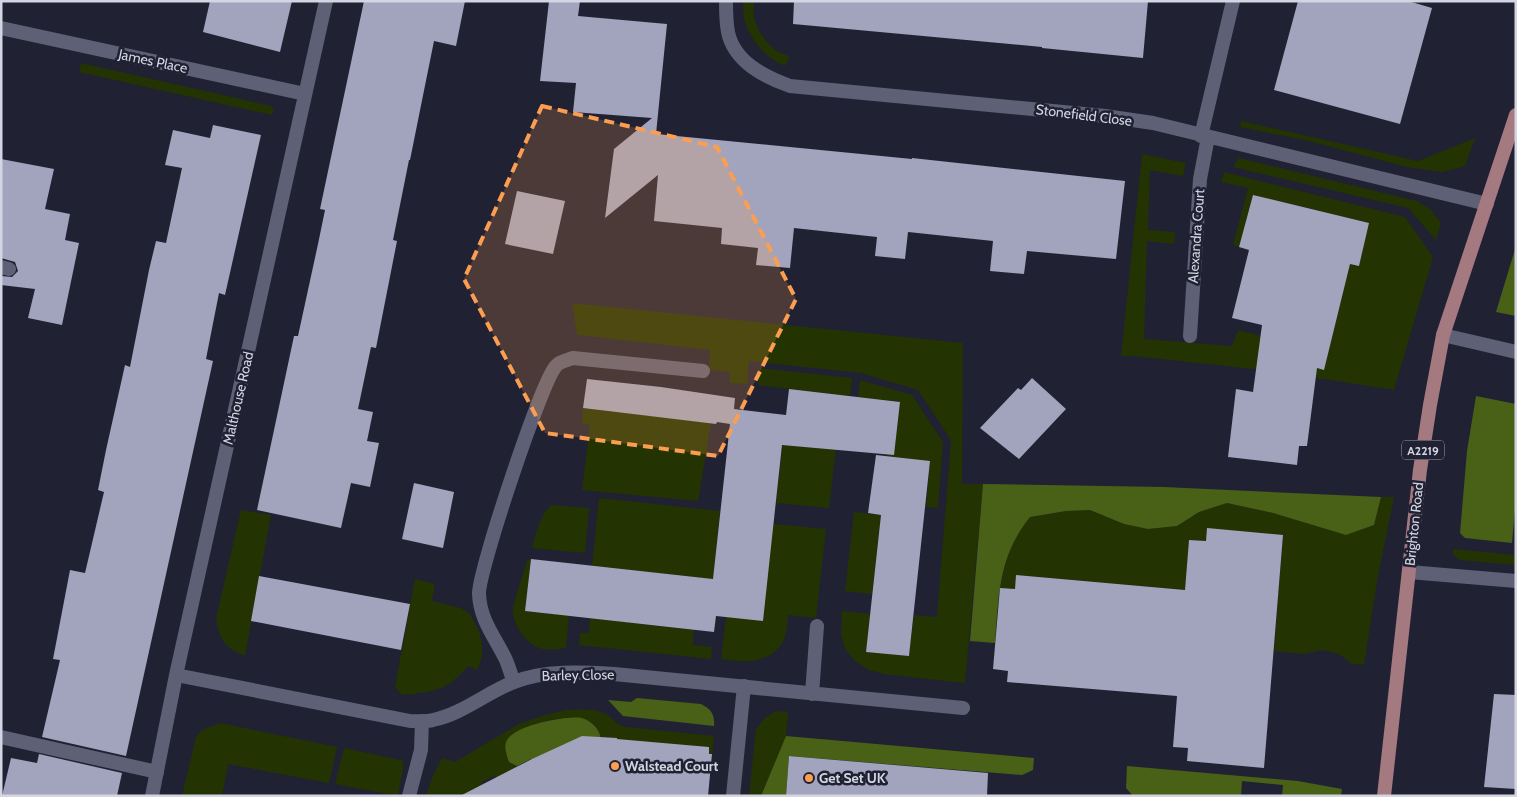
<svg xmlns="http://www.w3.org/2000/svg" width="1517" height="797" font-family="Cabin,sans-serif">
	<rect width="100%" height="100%" fill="#202133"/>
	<path fill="#243302" d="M743 1H754C754 6 753 12 754 17 758 34 772 53 790 56L785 66C767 59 751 41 745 22 743 15 743 8 743 1Z
		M81 63 271 106 274 110 272 115 79 72Z
		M1241 121 1418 161 1475 138 1465 166 1442 172 1407 167 1309 141 1240 127Z
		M1142 154 1186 163 1183 176 1150 170 1148 230 1175 232 1174 244 1147 241 1144 339 1232 346 1238 330 1269 338 1265 355 1324 369 1350 264 1359 265 1369 223 1253 195 1239 247 1233 245 1248 188 1221 182 1224 172 1405 217 1433 257 1394 390 1273 371 1134 356H1121Z
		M1239 158 1417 201 1431 210 1441 223 1436 240 1408 208 1233 167Z
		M572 303 963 343 962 484H983L965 683 884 674 869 670 855 661 845 649 841 635 842 611 870 614 866 652 909 656 914 615 937 617 951 440 918 390 861 373 749 361 747 384 730 383V372L709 370 710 350 577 335Z
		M760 368 852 378 850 396 758 385Z
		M860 380 912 395 943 442 938 508 926 507 930 462 887 456 888 444 895 445 900 402 858 397Z
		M583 408 711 423 698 501 582 490 590 425 582 424Z
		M784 433 837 439 829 508 776 503Z
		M1381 497H1394L1377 581 1364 665 1352 664 1339 654 1322 650 1304 654 1274 651 1283 535 1206 541 1189 540 1185 590 1017 575 1015 589 1000 588C1006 558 1011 542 1030 517L1066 511 1090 510 1124 524 1148 529 1177 526 1199 512 1227 503 1273 513 1346 535 1374 525Z
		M599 498 720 511 713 579 592 566Z
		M551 505 589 508 585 553 532 548C536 532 540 516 551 505Z
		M241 510 271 515 245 656C225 648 219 639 216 618Z
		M854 512 881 515 872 594 845 591Z
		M773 524 826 529 816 618 788 615C787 623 787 632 784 639 773 664 744 663 721 659L726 617Z
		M1453 549 1516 555V565L1460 560 1453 555Z
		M531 559 525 611 569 616 566 648C557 649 547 651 539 648 526 643 512 624 513 610 515 596 523 575 527 560Z
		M415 579 435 584 432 601 461 608 470 614 479 631 482 644V657L477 670 468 666C447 691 434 692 402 695L395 687Z
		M590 618 694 630 693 645 712 647 711 659 579 645 580 633H589Z
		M567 710C578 710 593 708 603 713 612 716 614 724 626 727L714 736 712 754H709V747L638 741 616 745V738L601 737 595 725 582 718H565L549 720 506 744 509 762 517 766 520 772 499 782 495 776 481 782 484 788 468 796H426L432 778 442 758 455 762 519 724 545 715Z
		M776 711 788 712 786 736 761 796H749L756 729 765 718Z
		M220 723 337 747 329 783 228 764 222 796H182L196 737 202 730Z
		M344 748 404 761 398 796 335 784Z"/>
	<path fill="#496017" d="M1516 246V316L1496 312Z
		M1476 396 1516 404V497L1512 543 1465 538 1460 533 1467 451Z
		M983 484 1164 487 1381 497 1374 525 1346 535 1273 513 1227 503 1199 512 1177 526 1148 529 1124 524 1090 510 1066 511 1030 517C998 557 999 595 995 643L970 641Z
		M637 698 701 704C711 709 715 714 714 726L623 716 608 700 631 702Z
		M565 718C570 718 577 717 582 718 593 721 602 732 601 743L535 765 531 759 517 766 509 762C507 756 504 748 506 742 512 727 550 720 565 718Z
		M786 736 1034 758 1033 770 1022 775 789 756 786 796H761Z
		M1127 766 1298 781 1342 789 1341 796H1282L1283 785 1242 781 1241 796H1133L1126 788Z"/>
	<path fill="#a2a3bc" d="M210 1H292L280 52 203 32Z
		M364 1H465L456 46 434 41 410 160H409L393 240 397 241 376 348 371 347 358 409 373 412 367 441 379 443 370 487 351 483 341 528 257 510 294 336H298L318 244 325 210 320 209Z
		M549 1H580L578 16 667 24 656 134 912 159V158L1125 181 1116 259 1027 251 1024 274 990 271 993 241 908 232 905 259 875 256 877 237 794 228 790 268 756 265 758 248 721 244 722 228 654 221 658 175 605 218 614 149 652 118 573 112 576 83 540 81Z
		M794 1H1148L1143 58 1042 48V47L793 24Z
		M1298 1H1408L1432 8 1400 124 1274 90Z
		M213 125 261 135 225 295 219 293 206 359 213 361 126 756 42 737 60 660 53 659 70 570 85 573 104 492 98 490 106 450 125 365 130 367 149 270 156 241 166 243 182 168 165 165 173 130 210 138Z
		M1 159 54 169 45 209 70 214 65 240 79 243 62 325 28 318 35 289 1 285V276L12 277 18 271 15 262 1 258Z
		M517 191 565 201 553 254 505 244Z
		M1253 195 1369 223 1359 266 1350 264 1324 370 1317 368 1307 446H1299L1297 465 1228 457 1236 389 1253 392 1262 325 1232 318 1249 250 1239 247Z
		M1032 378 1066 409 1019 459 980 428 1018 388 1021 390Z
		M587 379 661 387 735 398 734 409 786 415 789 389 900 402 894 455 782 445 763 621 716 616 714 632 525 611 531 559 713 579 730 424 717 422 716 424 583 408Z
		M876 455 930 461 909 656 866 652 881 515 868 513Z
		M414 483 454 492 443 548 402 539Z
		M1207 528 1283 535 1264 768 1187 761 1188 748 1173 747 1177 696 1007 682 1008 671 993 669 1000 588 1015 589 1016 575 1185 590 1189 540 1206 541Z
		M259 576 410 604 401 650 251 621Z
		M1494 694 1516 695V789L1484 787Z
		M582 736 617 738V739L709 747V754H712L708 796H460L532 759Z
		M39 754 122 773 117 796H2L11 758 37 763Z
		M789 756 988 773 987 796H786Z"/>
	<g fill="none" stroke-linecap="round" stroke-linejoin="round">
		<path stroke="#5e6076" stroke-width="14" d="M1201 136 1233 1
			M1 267 9 269
			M1443 335 1516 352
			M1190 336 1200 179 1208 137
			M514 682C511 675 509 667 506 660 495 637 480 620 479 594 478 572 542 380 556 366 560 361 567 360 573 358L703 371
			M1 737 157 772
			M409 796 421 750 422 721
			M733 796 744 686"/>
		<path stroke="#5e6076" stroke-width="14" d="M726 1C726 12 726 22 728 32 734 62 765 77 790 86L1105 116 1153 123 1487 204
			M1 28 305 94
			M1409 572 1516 581
			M176 675 410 721C418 721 426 722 433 720 462 714 486 693 514 682 545 670 580 672 614 674L963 708
			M812 694 817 626
			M152 796 176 675 326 1"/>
		<path stroke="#a47980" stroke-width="14" d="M1384 796 1420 470 1430 405 1443 335 1516 115"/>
	</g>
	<path fill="#fc9e52" fill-opacity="0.2" stroke="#fc9e52" stroke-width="4" stroke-dasharray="10 6" stroke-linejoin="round" d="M542 106 717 147 796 299 718 456 545 433 464 279Z"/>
	<g fill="#fc9e52" stroke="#202133" stroke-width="2">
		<circle cx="615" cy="766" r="5"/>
		<circle cx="809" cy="778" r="5"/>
	</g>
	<g text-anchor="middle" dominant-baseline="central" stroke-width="5" stroke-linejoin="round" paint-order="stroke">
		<rect fill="#202133" stroke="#9e9fae" stroke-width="1" x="1402" y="440.5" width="42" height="19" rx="4"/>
		<g font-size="12" font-weight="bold" fill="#d4d5e2">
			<text x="1423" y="450">A2219</text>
		</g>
		<g font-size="14" fill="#d4d5e2" stroke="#202133">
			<text transform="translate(153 61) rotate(12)">James Place</text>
			<text transform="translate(1084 115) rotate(7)">Stonefield Close</text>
			<text transform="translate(1196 236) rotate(-86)">Alexandra Court</text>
			<text transform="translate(238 398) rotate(-77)">Malthouse Road</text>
			<text transform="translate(1414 524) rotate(-84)">Brighton Road</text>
			<text transform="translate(578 675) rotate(-1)">Barley Close</text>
		</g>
		<g font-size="14" font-weight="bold" fill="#d4d5e2" stroke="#202133" text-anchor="start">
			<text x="625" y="766">Walstead Court</text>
			<text x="819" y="778">Get Set UK</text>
		</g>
	</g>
	<rect width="1517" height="797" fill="none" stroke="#d4d5e2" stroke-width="5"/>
</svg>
